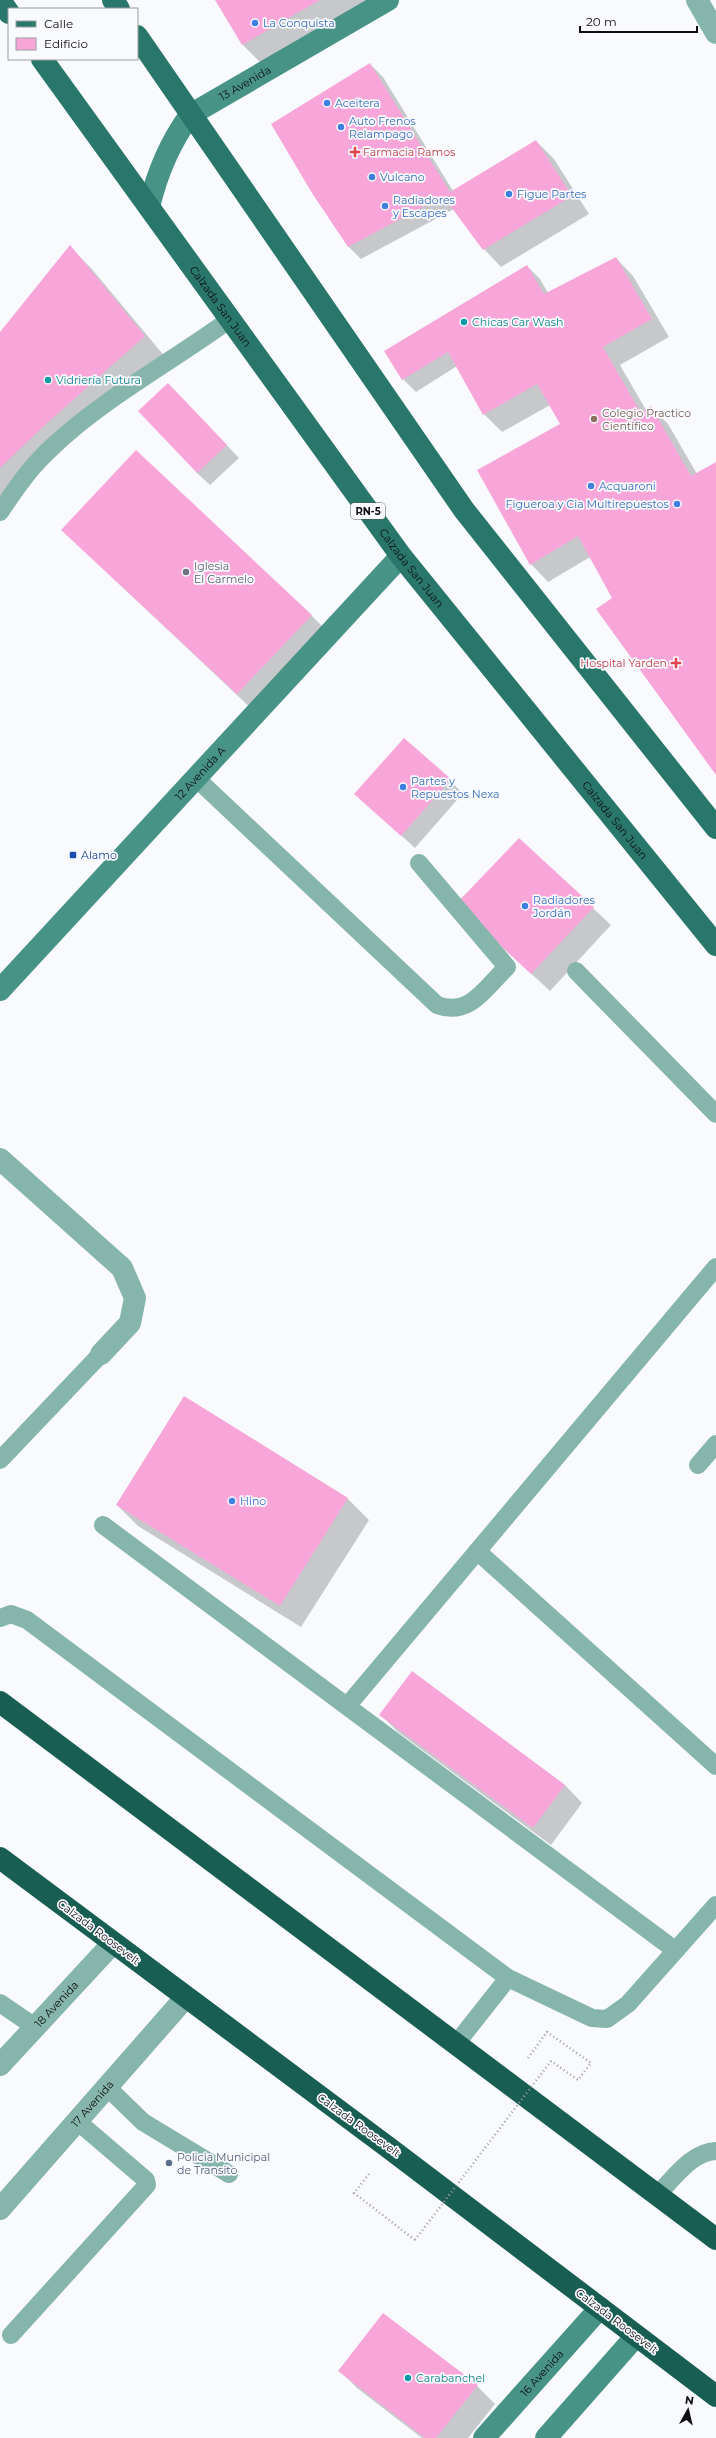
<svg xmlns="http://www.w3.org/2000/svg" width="716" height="2438" font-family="Montserrat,sans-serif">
	<rect width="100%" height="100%" fill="#f9fafe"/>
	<path fill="#0003" d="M217 0H377L264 66 243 45Z
		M370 64 383 77 453 191 536 141 554 159 589 214 501 267 484 249 454 209 361 259 348 246Z
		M70 247 91 268 166 358 68 445 0 510V334Z
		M616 258 633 276 669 337 620 365 646 410 651 407 668 424 697 474 716 463V773L590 557 548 582 531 564 561 424 550 405 502 432 484 414 457 366 416 392 403 379 527 266 540 279 548 293Z
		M181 397 239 458 210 485 197 473Z
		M62 530 311 615 332 636 258 715Z
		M404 740 463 793 415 848 356 794Z
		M519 839 611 925 550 991 475 922Z
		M184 1398 348 1499 369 1520 301 1627 138 1526 117 1505Z
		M412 1673 565 1785 582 1803 551 1845 398 1732 381 1715Z
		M340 2371 477 2386 495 2404 468 2438H422L357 2388Z"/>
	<path fill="#f8a6d9" d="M215 0H320L242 45Z
		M370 63 450 192 536 140 572 196 483 250 443 196 348 247 312 193 271 124Z
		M70 245 145 336 46 424 0 468V332Z
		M616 257 652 319 603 347 641 413 651 406 691 476 716 462V775L596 609 612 598 578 536 530 565 477 470 560 424 537 384 483 415 448 352 402 380 384 351 527 265 544 294Z
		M168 383 227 445 197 473 138 411Z
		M136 450 312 615 237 694 61 530Z
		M404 738 451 779 401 836 354 794Z
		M519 838 594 907 531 974 456 904Z
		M184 1396 348 1498 280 1606 116 1505Z
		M412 1671 565 1785 533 1828 379 1715Z
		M383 2313 478 2385 436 2438H425L338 2371Z"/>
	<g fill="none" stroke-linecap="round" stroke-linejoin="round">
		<path stroke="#9e9ea2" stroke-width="2.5" stroke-dasharray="1 3" stroke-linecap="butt" d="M528 2058 547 2032 591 2063 578 2080 551 2061
			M369 2174 354 2193 415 2240"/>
		<path stroke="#86b5ab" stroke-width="18" d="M0 512C16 488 32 465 53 446 106 397 171 362 229 320
			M196 778 437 1005C470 1017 485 988 507 967L419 863
			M576 971 716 1114
			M0 1460 101 1354
			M698 1465 716 1444
			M103 1525 675 1950
			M477 1551 716 1766
			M0 1618 11 1614 27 1620 508 1978 592 2018 607 2019 628 2004 716 1905
			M348 1705 716 1267
			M0 2003 35 2027
			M456 2044 508 1978
			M107 2087 143 2122 229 2174
			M657 2195C674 2178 691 2152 716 2151
			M11 2335 147 2185 146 2180 77 2121"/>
		<g stroke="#86b5ab" stroke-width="22">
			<path d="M697 0 716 33"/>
			<path d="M0 1159 122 1268 135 1298 130 1323 101 1354"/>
			<path id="s1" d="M0 2065 113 1943"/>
			<path id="s2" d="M0 2209 185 1998"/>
		</g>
		<g stroke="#479386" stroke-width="22">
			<path id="s3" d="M149 207C157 173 169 144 190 115L388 0"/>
			<path id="s4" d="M0 990 401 556"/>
			<path id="s5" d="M484 2438 600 2308"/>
			<path d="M546 2438 636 2336"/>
		</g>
		<g stroke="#28776a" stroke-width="22">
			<path d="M0 0 9 13"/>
			<path d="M113 0 119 9"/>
			<path d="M137 36 464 510 716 828"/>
			<path id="s6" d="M42 59 401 556 716 945"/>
		</g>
		<path stroke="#185e53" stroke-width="22" d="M0 1702 716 2239
			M0 1858 389 2148 716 2396"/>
		<path stroke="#9e9ea2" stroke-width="2.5" stroke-dasharray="1 3" stroke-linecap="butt" d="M415 2240 551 2061"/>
	</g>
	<g fill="#3f7fe0" stroke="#f9fafe" stroke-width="1.5">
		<circle cx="255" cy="23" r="4"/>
		<circle cx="327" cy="103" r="4"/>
		<circle cx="341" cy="127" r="4"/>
		<circle cx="372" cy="177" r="4"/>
		<circle cx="509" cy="194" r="4"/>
		<circle cx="385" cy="206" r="4"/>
		<circle cx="591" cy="486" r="4"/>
		<circle cx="677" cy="504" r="4"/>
		<circle cx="403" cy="787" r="4"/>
		<circle cx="525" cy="906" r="4"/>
		<circle cx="232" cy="1501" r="4"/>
	</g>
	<g fill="#e0444e" stroke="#f9fafe" stroke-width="1.5">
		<path d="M353 146h4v4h4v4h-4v4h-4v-4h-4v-4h4z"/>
		<path d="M674 657h4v4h4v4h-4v4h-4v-4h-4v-4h4z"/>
	</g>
	<g fill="#0f9aa8" stroke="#f9fafe" stroke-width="1.5">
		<circle cx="464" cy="322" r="4"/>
		<circle cx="48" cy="380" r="4"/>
		<circle cx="408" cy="2378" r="4"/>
	</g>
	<circle fill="#8d6e63" stroke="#f9fafe" stroke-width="1.5" cx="594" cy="419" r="4"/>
	<circle fill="#6b7280" stroke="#f9fafe" stroke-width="1.5" cx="186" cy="572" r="4"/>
	<rect fill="#1a4fb4" stroke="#f9fafe" stroke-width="1.5" x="69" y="851" width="8" height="8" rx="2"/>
	<circle fill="#5c6f8a" stroke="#f9fafe" stroke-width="1.5" cx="169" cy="2163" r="4"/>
	<g text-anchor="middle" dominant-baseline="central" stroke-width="3.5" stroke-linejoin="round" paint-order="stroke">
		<rect fill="#f9fafe" stroke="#555659" stroke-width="1" x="351" y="503" width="34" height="16" rx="3"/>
		<g font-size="10" font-weight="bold" fill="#0f0f12">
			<text x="368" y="511">RN-5</text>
		</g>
		<g font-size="11" fill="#366cbe" stroke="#f9fafe" text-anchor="start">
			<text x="263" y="23">La Conquista</text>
			<text x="335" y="103">Aceitera</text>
			<text x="349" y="121">Auto Frenos<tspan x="349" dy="13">Relampago</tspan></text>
			<text x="380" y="177">Vulcano</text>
			<text x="517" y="194">Figue Partes</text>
			<text x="393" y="200">Radiadores<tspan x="393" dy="13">y Escapes</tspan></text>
			<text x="599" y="486">Acquaroni</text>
			<text x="669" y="504" text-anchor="end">Figueroa y Cia Multirepuestos</text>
			<text x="411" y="781">Partes y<tspan x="411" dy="13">Repuestos Nexa</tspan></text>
			<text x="533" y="900">Radiadores<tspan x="533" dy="13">Jordán</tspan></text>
			<text x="240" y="1501">Hino</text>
		</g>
		<g font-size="11" fill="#0f0f12" stroke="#f9fafe">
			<text stroke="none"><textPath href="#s3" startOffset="165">13 Avenida</textPath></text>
			<text stroke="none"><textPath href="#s6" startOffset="305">Calzada San Juan</textPath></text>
			<text stroke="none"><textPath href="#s6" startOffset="629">Calzada San Juan</textPath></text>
			<text stroke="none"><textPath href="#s4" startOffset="295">12 Avenida A</textPath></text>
			<text stroke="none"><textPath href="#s6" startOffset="953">Calzada San Juan</textPath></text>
			<text transform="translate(99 1932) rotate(37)">Calzada Roosevelt</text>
			<text stroke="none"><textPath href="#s1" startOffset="83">18 Avenida</textPath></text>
			<text stroke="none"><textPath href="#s2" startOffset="140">17 Avenida</textPath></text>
			<text transform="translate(359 2125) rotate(36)">Calzada Roosevelt</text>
			<text transform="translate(617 2321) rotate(37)">Calzada Roosevelt</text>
			<text stroke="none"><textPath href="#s5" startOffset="87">16 Avenida</textPath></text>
		</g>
		<g font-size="11" fill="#be3a42" stroke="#f9fafe" text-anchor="start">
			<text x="363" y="152">Farmacia Ramos</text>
			<text x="667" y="663" text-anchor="end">Hospital Yarden</text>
		</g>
		<g font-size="11" fill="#0d838f" stroke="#f9fafe" text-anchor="start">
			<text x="472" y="322">Chicas Car Wash</text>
			<text x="56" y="380">Vidriería Futura</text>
			<text x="416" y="2378">Carabanchel</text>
		</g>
		<g font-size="11" fill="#785e54" stroke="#f9fafe" text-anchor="start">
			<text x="602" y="413">Colegio Practico<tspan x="602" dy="13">Cientifico</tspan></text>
		</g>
		<g font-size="11" fill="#5b616d" stroke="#f9fafe" text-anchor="start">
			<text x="194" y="566">Iglesia<tspan x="194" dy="13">El Carmelo</tspan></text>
		</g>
		<g font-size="11" fill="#164399" stroke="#f9fafe" text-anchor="start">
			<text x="81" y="855">Alamo</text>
		</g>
		<g font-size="11" fill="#4e5e75" stroke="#f9fafe" text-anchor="start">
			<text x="177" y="2157">Policia Municipal<tspan x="177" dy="13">de Transito</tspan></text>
		</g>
	</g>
	<rect x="8" y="8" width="130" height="52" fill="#f9fafe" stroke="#9b9ca0"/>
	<rect x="16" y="21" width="20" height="6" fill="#28776a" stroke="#9b9ca0"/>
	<text x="44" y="28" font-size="12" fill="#0f0f12">Calle</text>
	<rect x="16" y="38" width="20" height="12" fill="#f8a6d9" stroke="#9b9ca0"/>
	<text x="44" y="48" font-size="12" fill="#0f0f12">Edificio</text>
	<g transform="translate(688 2410) rotate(8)" stroke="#f9fafe" stroke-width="3" paint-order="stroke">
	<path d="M0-3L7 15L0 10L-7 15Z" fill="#0f0f12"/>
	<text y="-6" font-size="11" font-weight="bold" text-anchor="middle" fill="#0f0f12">N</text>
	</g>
	<path d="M580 26v6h117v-6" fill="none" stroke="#0f0f12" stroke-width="2"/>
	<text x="586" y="26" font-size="12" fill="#0f0f12" stroke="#f9fafe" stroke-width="3" paint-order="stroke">20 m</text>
</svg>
